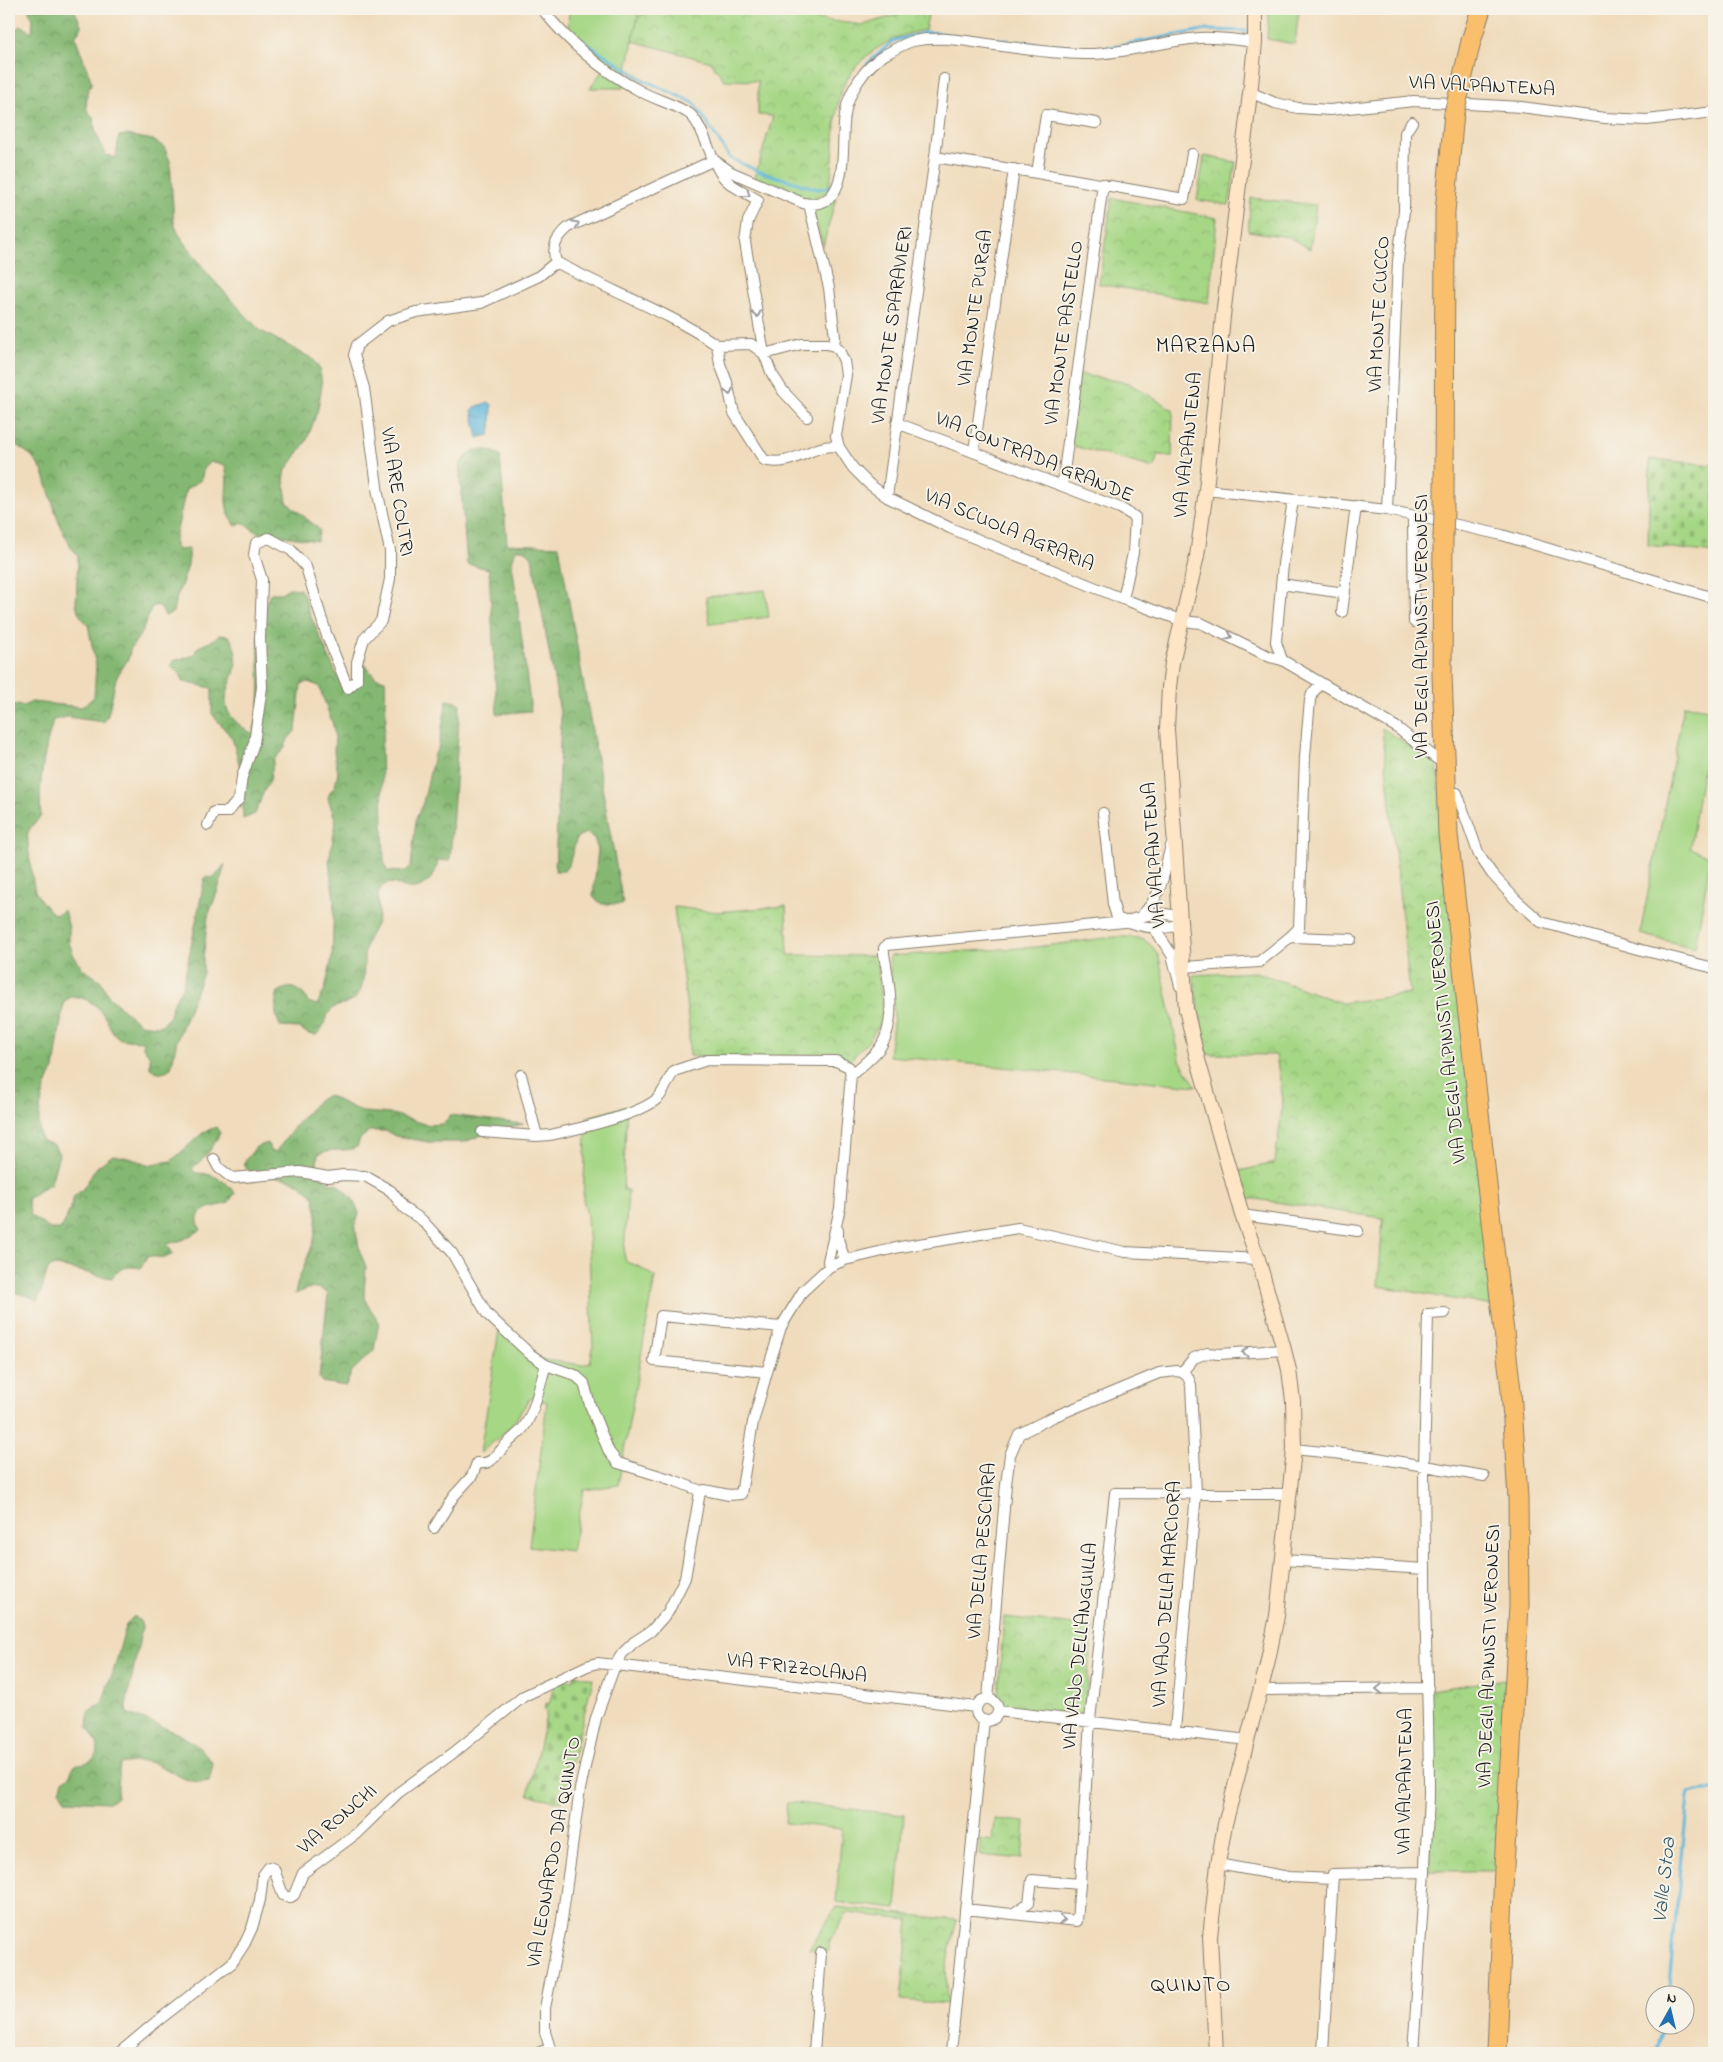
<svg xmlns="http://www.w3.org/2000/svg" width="1723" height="2062" font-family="'Indie Flower',sans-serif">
	<defs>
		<pattern id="forest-crowns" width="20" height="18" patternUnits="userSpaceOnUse" patternTransform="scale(1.25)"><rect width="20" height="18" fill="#84b872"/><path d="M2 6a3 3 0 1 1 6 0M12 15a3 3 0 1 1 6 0" fill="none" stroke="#6b955d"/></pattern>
		<pattern id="cemetery-stones" width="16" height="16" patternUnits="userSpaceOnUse" patternTransform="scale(1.25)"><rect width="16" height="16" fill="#a6d785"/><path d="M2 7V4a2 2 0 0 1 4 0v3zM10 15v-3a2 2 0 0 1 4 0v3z" fill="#8eb872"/></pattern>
		<pattern id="park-crowns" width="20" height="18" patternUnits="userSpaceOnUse" patternTransform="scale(1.25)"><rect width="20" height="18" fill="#a6d785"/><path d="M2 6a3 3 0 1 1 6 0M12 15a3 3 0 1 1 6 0" fill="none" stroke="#8eb872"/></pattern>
		<pattern id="water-ripples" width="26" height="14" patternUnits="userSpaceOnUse" patternTransform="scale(1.25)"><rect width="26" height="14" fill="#5fb7dc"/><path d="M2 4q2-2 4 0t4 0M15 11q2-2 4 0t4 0" fill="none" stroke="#4e94b2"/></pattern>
	</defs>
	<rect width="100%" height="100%" fill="#f7f3e8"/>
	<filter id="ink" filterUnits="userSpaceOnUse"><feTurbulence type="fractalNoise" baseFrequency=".02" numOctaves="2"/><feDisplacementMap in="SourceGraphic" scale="10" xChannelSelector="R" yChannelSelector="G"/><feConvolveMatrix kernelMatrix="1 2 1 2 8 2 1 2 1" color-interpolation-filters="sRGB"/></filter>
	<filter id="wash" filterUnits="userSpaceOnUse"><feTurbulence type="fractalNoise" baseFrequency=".0096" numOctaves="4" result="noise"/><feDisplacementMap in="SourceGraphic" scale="20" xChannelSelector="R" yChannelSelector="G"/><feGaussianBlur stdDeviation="1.12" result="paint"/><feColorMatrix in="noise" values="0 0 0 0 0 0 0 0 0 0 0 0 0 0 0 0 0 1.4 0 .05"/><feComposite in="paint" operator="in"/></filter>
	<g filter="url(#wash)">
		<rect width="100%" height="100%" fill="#f0dcbc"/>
		<path fill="#a6d785" stroke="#617a50" d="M569 9H636L638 16 623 88H590L608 63 568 29Z
			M1269 9H1299L1295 44 1267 39Z
			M836 198 823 246 812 207Z
			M765 590 769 617 710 624 706 597Z
			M1684 705 1714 710V749H1706L1690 848 1711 857 1695 948 1640 934Z
			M1113 937C1137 937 1147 935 1159 957L1180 1060 1196 1086 889 1056 894 1016 889 956 1036 947Z
			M627 1106 623 1190H628L624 1254 626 1262 638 1266 655 1277 618 1485 584 1490 572 1551 529 1546 547 1402 530 1398 511 1427 480 1453 499 1330 541 1359 581 1365 590 1363 593 1347 589 1251 587 1216 583 1199 587 1117Z
			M787 1802 904 1815 896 1909 836 1902 842 1829 785 1823Z"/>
		<path fill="url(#forest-crowns)" stroke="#506a47" d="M28 9H74L82 27 75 36 92 83 88 89 86 108 93 118 96 133 106 155 116 158 119 136 126 135 153 140 164 147 170 161 174 223 178 233 207 273 250 320 261 331 313 359 320 370 322 385 318 409 307 440 286 470 284 480 287 502 320 530 317 541 257 532 242 522 236 526C218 503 231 489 225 466L211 462 204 467 201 480 186 489 174 543 178 550 189 549C191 572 176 590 173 612L165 616 161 608 156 605 151 608 142 632 131 648 128 659 116 678 108 715 104 722 67 717 53 720C44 754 38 782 41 816 37 821 31 826 28 832 26 837 33 885 35 891 40 900 47 910 56 915L64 910 69 928V942L74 956 83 969 101 981 109 997 140 1024 157 1026 162 1025 170 1016 172 1005 183 986 205 877 214 878 225 864 218 890 208 916 203 959V973L177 1040 171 1068C163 1073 159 1074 150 1068V1057L143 1047V1041C136 1040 124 1041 119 1038 114 1035 111 1029 109 1025 101 1008 92 999 73 996L64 1001 54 1069C44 1085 33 1124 42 1141L54 1145 59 1154 51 1183 27 1199 31 1216 50 1229H61L70 1210 74 1196 82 1190 97 1167 113 1155 134 1159 146 1165 171 1161 204 1132 216 1127 220 1133C215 1142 209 1154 201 1161 198 1165 195 1164 192 1169L196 1173C213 1173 225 1180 235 1193L228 1203C213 1208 189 1208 201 1230L182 1240 167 1244 173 1254 165 1258 147 1256 141 1268C129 1266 119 1266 112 1278 91 1275 72 1267 51 1266 42 1277 45 1289 37 1301L29 1296 13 1292 9 1295V704L23 706 32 702 82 707 94 697 96 666 88 625 79 614 76 604 78 556 71 547 60 526 43 472 32 456 9 440V157L12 149 14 131 10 107 11 98 9 82V33L13 32 20 26 24 27 32 33 33 19Z
			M474 450H489L500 455 507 544 559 546 623 904H602L593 897 598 850 594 838 586 833 577 837 569 864 564 871H555L561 718 532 557 524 549H516L512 562 531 711 497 714 489 569 467 564 459 464Z
			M289 588 300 589 306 600 308 610 344 691H353C354 681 355 669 363 663L375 677 385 680 386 718 381 748 384 861 387 871 405 872 411 866 416 819 423 803 434 755 438 749 447 700 460 703 450 861 438 860C437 875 425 890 408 888 402 887 396 883 390 883 385 883 381 887 379 892 376 901 380 910 378 918 376 928 368 936 366 946 362 959 366 983 359 994 353 1005 335 1004 331 1010 324 1018 325 1029 316 1035L308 1034 300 1028 281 1027C274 1015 275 1006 277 993 290 983 302 988 308 1002L317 1005 325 989 332 958 334 900 329 861 336 822 328 798 330 792 335 786 338 772 334 752 335 738 333 725 319 686 308 682 301 684 296 730 288 739 284 749 274 759 270 780 264 791 255 814 243 819V783L237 755 232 738 212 714V688L183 682 181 676 171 666 175 660 193 656 198 647 210 642 219 635 229 636C257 680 192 698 253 734 255 724 259 714 259 704 262 667 251 627 271 593H281Z
			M327 1095 362 1112 393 1114 427 1125 444 1124 450 1115 523 1124 486 1133 465 1142H428L395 1136 386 1131H369L360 1139 357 1147C344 1153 333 1147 318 1154L317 1164 327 1182 338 1184 352 1198 359 1213 355 1227 360 1252 366 1267 364 1293 367 1304 379 1322 374 1350 352 1371 346 1386 322 1382 319 1378 328 1294C317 1283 308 1289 295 1294L298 1281 314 1241 317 1217 314 1196C306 1190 298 1181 288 1179 274 1175 246 1180 244 1162L256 1147 268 1143 270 1151 275 1152C292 1133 304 1109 327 1095Z
			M134 1616 140 1621 142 1627 126 1706 127 1713C157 1726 195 1734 213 1764L209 1781C184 1786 173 1769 152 1763 141 1760 131 1762 120 1764L117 1797 108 1802 65 1800 60 1790 63 1781 70 1776C74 1759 79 1767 90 1761 106 1753 94 1736 87 1727L89 1711 101 1705 115 1666 126 1625Z"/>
		<path fill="url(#cemetery-stones)" stroke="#617a50" d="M1650 459 1714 465V553L1648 545Z
			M575 1674 593 1679 562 1802 528 1795 547 1711 544 1710 546 1703 549 1704 555 1682 558 1678 573 1681Z"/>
		<path fill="url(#park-crowns)" stroke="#617a50" d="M656 9H716L754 11 863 25 916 9 929 10 925 30C888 36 849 60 839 99 832 129 836 161 828 191L810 202 755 177 773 116 758 115V81L724 80 711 62 633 41 638 16Z
			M1204 156 1236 162 1229 205 1197 200Z
			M1112 198 1217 218 1209 303 1099 284Z
			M1251 198 1316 205 1310 249 1289 237 1248 231Z
			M1078 374 1129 383 1173 410 1172 458 1158 454 1154 468 1070 445Z
			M1382 728 1436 763 1493 1306 1378 1286 1383 1218 1248 1198 1239 1171 1275 1163 1283 1100 1276 1055 1207 1054 1193 975 1256 972 1342 1003 1410 994Z
			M786 906 788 955 877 956 884 1018 867 1043 850 1060 689 1056V1026L674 907 717 912Z
			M1004 1617 1093 1627 1084 1715 1004 1707 998 1695Z
			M1505 1679 1496 1871H1429L1430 1690Z
			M995 1819 1025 1822 1022 1859 979 1855 980 1839 993 1841Z
			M836 1907 957 1920C949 1950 943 1972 948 2004L901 2000 909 1920 847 1913 830 1940 829 1951 809 1949Z"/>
		<path fill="url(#water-ripples)" stroke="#3e6a7c" d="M489 402 492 405 491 428 489 435 478 438 472 410 475 407Z"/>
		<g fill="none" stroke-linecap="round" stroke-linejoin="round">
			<path stroke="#5fb7dc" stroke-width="3" d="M567 31 644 80 694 103 730 158 758 171 817 189 831 187 832 185
				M964 36 1008 40
				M1018 42 1085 48 1111 47 1203 30 1251 31
				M867 64 893 41 928 32 953 35
				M1668 1994 1688 1797 1689 1793 1703 1790H1714
				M1656 2053 1664 2024"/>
		</g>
	</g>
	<g filter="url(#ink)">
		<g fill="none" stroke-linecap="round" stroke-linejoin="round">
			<defs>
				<path id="street" d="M542 9C569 43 602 71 640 91 651 98 685 108 692 116 707 133 711 165 726 180 734 188 748 194 758 200L748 221 745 242 764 354 772 374 783 391 807 417
					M944 79 935 157 1037 173 1184 199 1192 154
					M1250 92 1275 103 1298 108 1330 110 1414 101 1521 107 1605 118 1647 120 1714 112
					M714 160 731 172 803 203C853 212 840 143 845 115 848 92 865 66 886 54 894 50 904 43 913 41 935 36 959 40 981 43 1008 47 1036 51 1064 53 1077 54 1092 55 1105 53 1137 50 1167 41 1199 38 1218 37 1236 40 1255 42
					M714 160 569 227C557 237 551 247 556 262 609 291 667 311 717 345
					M1037 173 1046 115 1096 123
					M809 204 829 288 835 337 834 346
					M717 345 720 364 727 382 734 413 764 460C793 469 814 441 839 447
					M717 345 751 344 764 354
					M764 354 802 344H827L834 346 839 350 844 361 846 375 836 436 839 447 853 468 869 484 887 497 950 528 1123 599 1183 621 1201 623 1270 657 1282 660 1396 727 1437 759
					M897 423 1120 508 1135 517 1133 553 1123 599
					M974 451 1014 169
					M1062 486 1103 184
					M1206 490 1387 510 1462 526 1502 535 1714 598
					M887 497 935 157
					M1387 510 1398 261 1404 211 1405 133 1412 122
					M1413 517 1414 622
					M1281 584 1345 593
					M1342 612 1356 506
					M1282 660 1276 642 1283 564 1293 500
					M1457 793 1479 855 1492 874 1515 899 1541 922 1642 950 1714 968
					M1103 813 1113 904 1117 918C1136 926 1160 932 1180 924
					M208 825 214 812H228L239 799 242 777 254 743 262 687 260 638 262 580 254 555 256 543 269 538 291 550 306 567 326 633 348 688 357 680V662L364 639 381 621 390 579V551L378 494 364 388 354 355 357 345 388 321 416 312 481 303 539 276 556 262
					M1142 915C1166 891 1162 871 1173 840
					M1154 928 1172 955 1180 986
					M1290 937 1351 939
					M1183 967 1259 962 1290 937 1299 928 1305 756 1310 700 1312 694 1320 684
					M521 1075 537 1136
					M850 1076C860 1067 874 1057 881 1046 897 1020 889 982 884 954V948L887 945 1125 922C1144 915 1160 910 1180 917
					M482 1132 537 1136 550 1135C576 1129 641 1115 658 1098 665 1091 668 1079 674 1071L707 1060 836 1061 849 1067 851 1074 840 1208 828 1261 829 1267
					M214 1159 219 1168 232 1178 300 1172 328 1177 343 1175 365 1176 391 1191 404 1208 422 1220 452 1253 487 1314 530 1354 546 1365 575 1375 584 1383 590 1405 609 1452 618 1463 673 1480 701 1491
					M1242 1215 1358 1231
					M838 1230V1239L845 1260
					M767 1372 781 1327
					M1182 1372 1194 1358 1207 1353 1219 1354 1284 1350
					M1294 1449 1371 1457 1484 1476
					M434 1528 453 1497 472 1476 477 1463C490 1465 494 1458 502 1449 508 1441 518 1435 524 1427 536 1409 539 1386 546 1365
					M1283 1560 1425 1569C1425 1643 1429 1717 1429 1791 1429 1818 1425 1845 1425 1872L1333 1874 1323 2053
					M1425 1569 1424 1466 1428 1314 1445 1313
					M1261 1690 1428 1688
					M988 1699 1006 1484 1010 1455 1019 1434 1053 1417 1159 1373 1177 1371 1182 1372
					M976 1710a11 11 0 1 1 22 0a11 11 0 1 1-22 0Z
					M998 1711 1248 1740
					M1175 1730 1196 1493 1191 1385 1188 1377 1182 1372
					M1218 1864 1289 1877 1333 1879
					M1080 1884 1090 1720 1115 1493 1290 1494
					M965 1909 1077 1921 1080 1884 1032 1880 1029 1903 1014 1913
					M119 2053 151 2026 232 1963 245 1943 252 1928 260 1900 263 1875 269 1867 274 1869 283 1895 289 1898 294 1895 303 1873 356 1834 398 1793 456 1751 524 1696 587 1666 597 1663 615 1665 976 1707
					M538 2053 550 2048
					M555 2053 550 2048 545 2032V2008L561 1927 580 1789 596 1718 615 1665 622 1654 634 1642 651 1631 668 1612 685 1578 700 1492 704 1490 729 1495 741 1494 753 1422 767 1372 654 1361 661 1316 781 1327 803 1291 829 1267 845 1260 900 1247 1018 1228 1125 1252 1258 1259
					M814 2053 821 1953
					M951 2053 984 1720
					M1413 2053 1425 1872"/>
				<path id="secondary" d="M1216 2053 1210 1937 1218 1864 1225 1824 1267 1665 1277 1616 1294 1449 1293 1401 1289 1370 1283 1346 1258 1259 1242 1215 1196 1053 1186 1009 1167 729 1169 687 1172 663 1197 556 1206 490 1223 316 1251 85 1255 42V9"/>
				<path id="highway" d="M1460 89 1471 41 1481 9
					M1444 511 1445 212 1454 113
					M1443 537 1442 674 1448 834 1494 1248 1511 1390 1518 1498 1519 1606 1504 1867 1497 2053"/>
			</defs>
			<use href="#street" stroke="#867c6c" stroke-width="12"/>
			<use href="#secondary" stroke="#867c6c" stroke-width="16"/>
			<use href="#highway" stroke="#867c6c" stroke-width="21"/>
			<use href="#street" stroke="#fff" stroke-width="10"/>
			<use href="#secondary" stroke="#fde5c5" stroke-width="14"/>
			<use href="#highway" stroke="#f9bf6d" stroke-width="19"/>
			<defs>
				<path id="highway-bridge" d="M1454 113 1460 89
					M1443 537 1444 511"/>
			</defs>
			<use href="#highway-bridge" stroke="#867c6c" stroke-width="21" stroke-linecap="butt"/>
			<use href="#highway-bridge" stroke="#f9bf6d" stroke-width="19"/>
		</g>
		<defs><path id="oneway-chevron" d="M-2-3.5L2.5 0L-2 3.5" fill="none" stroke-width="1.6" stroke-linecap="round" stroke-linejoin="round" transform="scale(1.25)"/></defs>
		<g stroke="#999">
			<use href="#oneway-chevron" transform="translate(747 194) rotate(33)"/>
			<use href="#oneway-chevron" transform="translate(576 224) rotate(-26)"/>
			<use href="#oneway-chevron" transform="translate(757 314) rotate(79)"/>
			<use href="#oneway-chevron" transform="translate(729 392) rotate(77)"/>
			<use href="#oneway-chevron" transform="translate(1229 636) rotate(25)"/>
			<use href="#oneway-chevron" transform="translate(1245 1352) rotate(177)"/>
			<use href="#oneway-chevron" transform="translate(1379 1689) rotate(179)"/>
			<use href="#oneway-chevron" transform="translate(1062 1920) rotate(5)"/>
		</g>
	</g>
	<g text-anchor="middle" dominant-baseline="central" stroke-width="4" stroke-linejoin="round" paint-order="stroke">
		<g font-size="20" fill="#1c1c1c" stroke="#f7f3e8">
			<text transform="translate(1482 87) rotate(3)">VIA VALPANTENA</text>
			<text transform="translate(976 308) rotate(-82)">VIA MONTE PURGA</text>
			<text transform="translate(1380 314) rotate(-87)">VIA MONTE CUCCO</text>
			<text transform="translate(893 325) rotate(-82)">VIA MONTE SPARAVIERI</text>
			<text transform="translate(1065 333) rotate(-82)">VIA MONTE PASTELLO</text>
			<text transform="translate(1189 445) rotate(-84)">VIA VALPANTENA</text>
			<text transform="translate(1034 458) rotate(22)">VIA CONTRADA GRANDE</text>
			<text transform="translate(396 492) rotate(81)">VIA ARE COLTRI</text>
			<text transform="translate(1009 531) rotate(23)">VIA SCUOLA AGRARIA</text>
			<text transform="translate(1422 626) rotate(-90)">VIA DEGLI ALPINISTI VERONESI</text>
			<text transform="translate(1155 855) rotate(-94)">VIA VALPANTENA</text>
			<text transform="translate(1447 1032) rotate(-96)">VIA DEGLI ALPINISTI VERONESI</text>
			<text transform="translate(983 1551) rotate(-85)">VIA DELLA PESCIARA</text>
			<text transform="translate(1168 1594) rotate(-86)">VIA VAJO DELLA MARCIORA</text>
			<text transform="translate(1081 1646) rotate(-84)">VIA VAJO DELL'ANGUILLA</text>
			<text transform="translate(1490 1656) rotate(-88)">VIA DEGLI ALPINISTI VERONESI</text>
			<text transform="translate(797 1669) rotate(7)">VIA FRIZZOLANA</text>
			<text transform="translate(1406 1781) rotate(-89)">VIA VALPANTENA</text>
			<text transform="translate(338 1820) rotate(-40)">VIA RONCHI</text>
			<text transform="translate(555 1852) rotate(-80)">VIA LEONARDO DA QUINTO</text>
		</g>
		<g font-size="21" font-style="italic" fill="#375a69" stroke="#f7f3e8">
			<text transform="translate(1665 1880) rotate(-84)">Valle Stoa</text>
		</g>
		<g font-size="22" letter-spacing="1" fill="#1c1c1c" stroke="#f7f3e8">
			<text x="1206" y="347">MARZANA</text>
			<text x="1191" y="1986">QUINTO</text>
		</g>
	</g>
	<rect width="1723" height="2062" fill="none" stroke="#f7f3e8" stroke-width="30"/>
	<g transform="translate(1670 2010) rotate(8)"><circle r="24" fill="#f7f3e8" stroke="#9f9d96"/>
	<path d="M0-4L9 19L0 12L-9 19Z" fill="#1f6fb2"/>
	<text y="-8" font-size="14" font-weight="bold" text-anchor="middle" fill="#1c1c1c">N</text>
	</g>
</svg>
